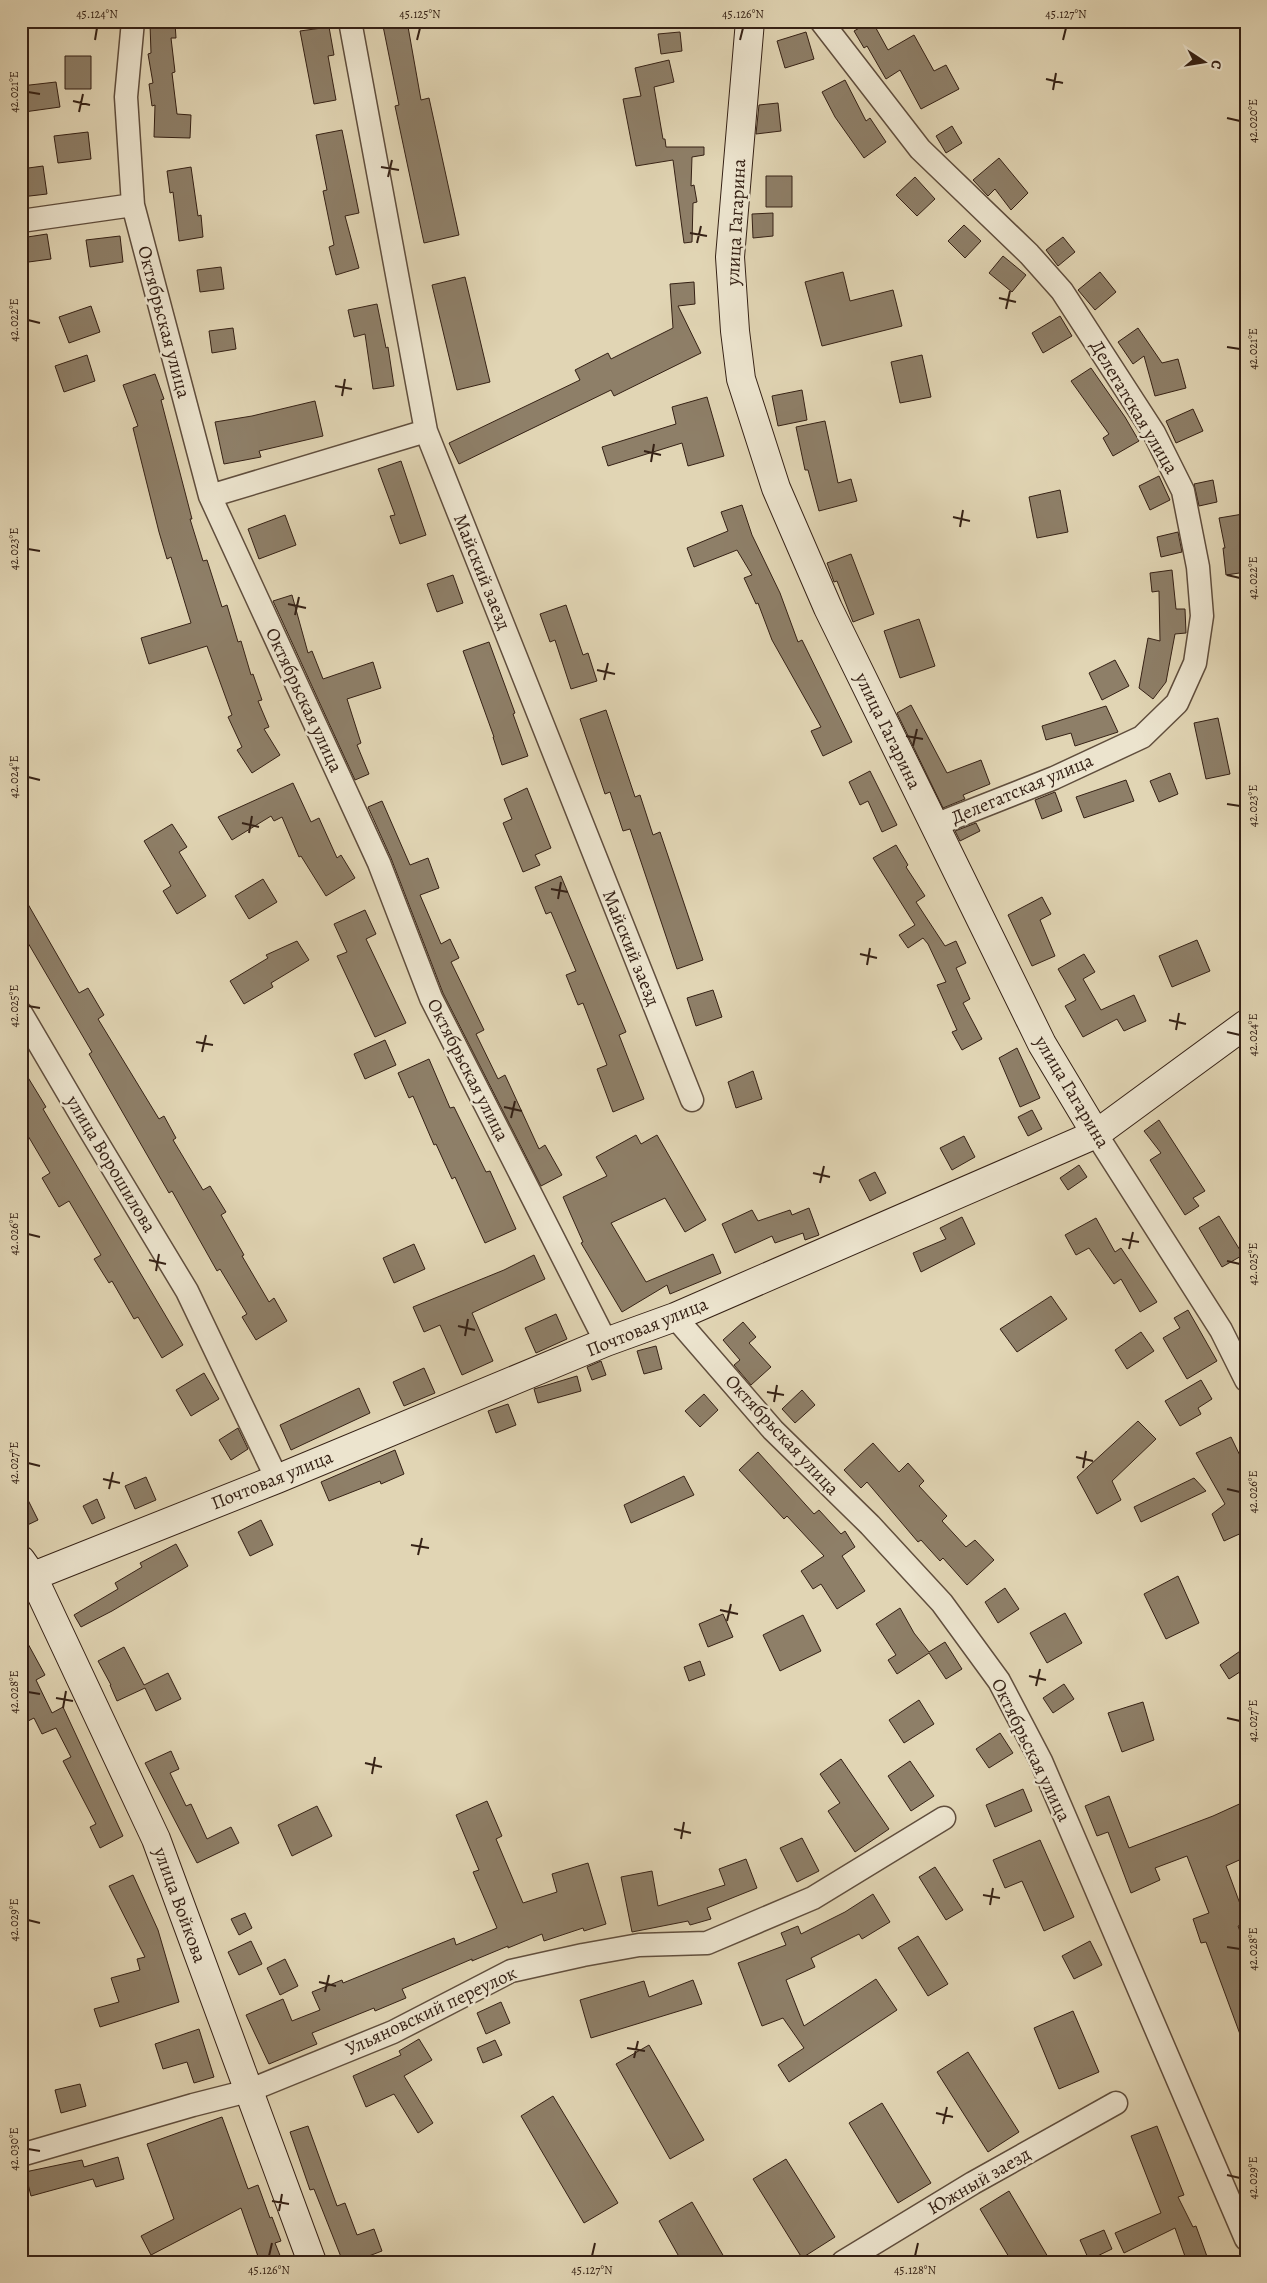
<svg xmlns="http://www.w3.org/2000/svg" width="1267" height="2283" font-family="Alegreya,serif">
	<rect width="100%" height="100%" fill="#e1d5b4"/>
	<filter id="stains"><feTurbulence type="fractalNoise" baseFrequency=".004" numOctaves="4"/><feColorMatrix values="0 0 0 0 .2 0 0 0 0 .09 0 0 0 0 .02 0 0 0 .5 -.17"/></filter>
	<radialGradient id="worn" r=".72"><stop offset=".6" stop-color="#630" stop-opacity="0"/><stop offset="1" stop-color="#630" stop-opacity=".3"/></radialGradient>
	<path fill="#8e7f68" stroke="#352115" d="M382 21H407L421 100 429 98 459 235 424 243 395 106 399 105Z
		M872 21 888 50 914 35 934 71 946 65 959 89 921 109 900 70 886 79 867 46 864 48 854 31Z
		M175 23 176 38H171L175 72 172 73 177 114 191 115 190 138 154 137 155 105 152 106 149 84 153 83 148 54 151 53 150 24Z
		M329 27 334 55 328 56 336 100 314 104 300 31Z
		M680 32 682 51 661 54 658 34Z
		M806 32 814 59 785 68 777 41Z
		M65 56H91V89H65Z
		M669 60 674 82 654 87 663 139H665L666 147H704V155L692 157 691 186 694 185 697 202 693 203 692 242 684 243 673 160 636 166 623 99 641 96 635 68Z
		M845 80 866 121 870 118 886 142 864 158 835 117 822 92Z
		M56 82 60 107 24 112 21 86Z
		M778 103 781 131 756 134 759 105Z
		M952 126 962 143 946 153 936 136Z
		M342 130 359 213 345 216 359 268 336 275 329 247 334 245 323 191 327 190 316 135Z
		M88 132 91 159 58 163 54 136Z
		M999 158 1028 193 1011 210 995 189 988 196 973 180Z
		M43 166 47 194 21 197V169Z
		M191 167 198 216 201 215 203 237 179 241 173 192 170 193 167 171Z
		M766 176H792V207H766Z
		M915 177 935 199 917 216 896 195Z
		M773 213V236L753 238 752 214Z
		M964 225 981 241 965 258 948 241Z
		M47 234 51 259 21 263V238Z
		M120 236 123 262 90 267 86 240Z
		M1063 237 1075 252 1058 266 1046 250Z
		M1003 256 1026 275 1012 292 989 273Z
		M221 267 224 289 200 292 197 270Z
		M843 272 850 301 893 290 902 326 822 346 805 282Z
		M1100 272 1116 292 1095 310 1078 290Z
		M465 277 490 382 457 390 432 285Z
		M694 282 695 304 678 306 701 353 614 396 611 390 459 464 449 443 580 380 575 370 608 353 611 359 673 328 670 284Z
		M377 304 386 348 388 347 394 386 373 389 365 334 354 337 348 310Z
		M91 306 100 332 69 343 59 317Z
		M1060 316 1072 336 1043 353 1032 333Z
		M233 328 236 349 212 353 209 331Z
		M1138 328 1162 363 1178 359 1186 388 1155 396 1144 356 1133 364 1118 342Z
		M87 355 95 381 64 392 55 366Z
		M922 355 931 397 900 403 891 362Z
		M1091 368 1125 417 1139 441 1113 456 1103 438 1109 434 1071 381Z
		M155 374 164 399 161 400 192 519H190L203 561 207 560 222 607 227 605 238 642 241 641 251 675 253 674 262 700 258 701 269 727 264 729 280 755 252 773 237 750 242 747 228 717 232 715 207 646 149 664 141 638 191 623 171 557 167 559 159 532 133 428 138 426 123 385Z
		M802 390 807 420 778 426 772 396Z
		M707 397 724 456 688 466 682 443 608 466 602 447 676 424 672 407Z
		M315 401 323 436 259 451 261 457 224 464 215 422 252 416Z
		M1193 409 1203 431 1176 443 1166 421Z
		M825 421 838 483 851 479 857 501 819 511 808 470H805L796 427Z
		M401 461 426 535 400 544 390 516 395 515 378 469Z
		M1159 476 1170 500 1150 510 1139 486Z
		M1213 480 1217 502 1199 506 1194 484Z
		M1060 490 1068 532 1037 538 1029 497Z
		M742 505 752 535 780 593 798 642 802 640 852 742 823 756 811 731 821 727 772 640 758 603 756 604 744 578 752 575 737 550 694 567 687 548 728 531 721 512Z
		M1243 514 1246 532V572L1226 575 1223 548H1225L1219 518Z
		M285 515 296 545 259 559 248 529Z
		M1178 532 1182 552 1161 557 1157 537Z
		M851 554 874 614 853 622 837 581 834 582 827 563Z
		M1172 570 1176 609H1185L1186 633 1175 634 1166 682 1153 699 1139 688 1148 638 1160 641 1159 591 1152 592 1150 573Z
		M453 575 463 603 437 612 427 584Z
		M292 595 308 653 312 651 323 679 373 662 381 688 347 699 361 743 357 745 369 774 355 780 273 601Z
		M566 605 583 655 588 653 597 681 571 689 555 640 550 642 540 614Z
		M919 619 935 666 900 678 884 631Z
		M489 642 515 713 513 714 528 756 502 765 493 737H494L463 651Z
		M1115 660 1129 686 1102 700 1089 673Z
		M911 705 947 773 981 760 990 784 963 795 965 799 943 808 897 713Z
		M1106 706 1118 732 1075 746 1071 733 1046 740 1042 726Z
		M606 710 635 797 640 795 653 835 660 832 703 960 677 969 630 829 623 831 610 792 605 794 580 719Z
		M1218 718 1230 774 1206 779 1194 723Z
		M870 771 897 825 882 832 868 801 860 805 849 782Z
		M1170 773 1178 794 1159 802 1150 781Z
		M1126 780 1134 801 1084 818 1076 797Z
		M293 783 311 822 319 818 337 858 341 855 355 878 326 896 301 856 299 857 282 817 274 821 271 816 232 840 218 817Z
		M527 788 551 848 535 855 540 865 523 872 503 823 512 819 504 799Z
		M1055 792 1062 811 1042 819 1035 800Z
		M382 801 410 865 428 858 439 888 420 895 441 944 450 939 459 958 451 962 484 1030 476 1034 498 1079 505 1075 539 1149 545 1145 562 1175 541 1186 443 993 391 858 368 807Z
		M976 823 980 831 960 841 955 831Z
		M172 824 187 847 179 852 206 896 177 914 163 891 171 886 144 841Z
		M896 845 908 865 906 867 925 896 916 902 945 946 956 941 966 963 956 968 970 999 963 1003 982 1039 962 1050 952 1032 957 1030 937 985 946 982 928 944 923 938 908 948 899 935 915 925 873 858Z
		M561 876 626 1032 619 1035 644 1099 613 1112 597 1069 607 1065 583 1003 578 1005 566 975 576 971 551 912 546 914 535 887Z
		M263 879 277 902 249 919 235 896Z
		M21 892 79 993 88 988 104 1015 98 1019 159 1119 164 1116 176 1138 173 1140 203 1190 210 1186 226 1212 221 1215 244 1255 242 1256 269 1302 274 1298 287 1321 256 1340 242 1317 247 1314 220 1269 217 1271 172 1191 169 1193 89 1054 92 1052 21 931Z
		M1042 897 1051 914 1040 920 1055 956 1032 966 1008 915Z
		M365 910 376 934 366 939 406 1023 375 1037 337 956 347 952 334 924Z
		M1197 940 1210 971 1172 987 1159 956Z
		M297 941 309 960 271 983 273 987 244 1004 230 981 268 958 266 955Z
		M1084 954 1095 972 1083 979 1101 1010 1134 995 1146 1021 1124 1031 1117 1019 1083 1037 1065 1006 1076 1000 1058 969Z
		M713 990 722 1017 696 1026 687 998Z
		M385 1040 396 1065 365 1079 354 1054Z
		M1017 1048 1040 1098 1020 1107 999 1058Z
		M429 1059 450 1108 454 1107 486 1172 490 1171 516 1229 485 1243 455 1177 452 1179 436 1144 434 1145 413 1096 409 1098 398 1073Z
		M21 1066 46 1107 43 1109 183 1345 162 1358 138 1317 134 1319 112 1281 109 1283 94 1259 101 1255 69 1201 59 1207 42 1178 50 1173 21 1124Z
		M753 1071 762 1099 736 1108 728 1082Z
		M1032 1110 1042 1129 1028 1136 1018 1117Z
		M1159 1120 1205 1191 1193 1198 1199 1206 1185 1215 1150 1160 1161 1153 1144 1131Z
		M636 1135 641 1144 657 1135 706 1220 685 1232 665 1198 611 1223 646 1282 713 1254 721 1273 670 1294 667 1285 622 1312 581 1243 583 1242 563 1197 607 1176 596 1157Z
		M964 1136 975 1157 952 1170 940 1148Z
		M1079 1165 1087 1177 1068 1190 1060 1178Z
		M875 1172 886 1193 870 1201 859 1180Z
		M809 1208 819 1235 805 1240 803 1233 775 1243 772 1236 735 1253 722 1224 752 1210 758 1221 790 1210 792 1215Z
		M1219 1216 1243 1255 1222 1267 1199 1228Z
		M962 1217 975 1244 921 1272 913 1253 946 1239 940 1228Z
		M1096 1218 1115 1252 1121 1248 1157 1302 1140 1312 1121 1279 1114 1284 1089 1248 1076 1255 1065 1235Z
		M414 1244 425 1269 394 1283 383 1258Z
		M534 1255 545 1279 472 1313 493 1361 462 1375 440 1325 424 1332 413 1307 504 1270Z
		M1051 1296 1067 1319 1017 1352 1000 1329Z
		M1188 1310 1217 1361 1187 1379 1163 1338 1180 1328 1174 1318Z
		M556 1314 567 1339 536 1353 525 1328Z
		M743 1322 756 1337 749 1343 771 1367 751 1385 734 1365 740 1360 723 1340Z
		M1141 1332 1154 1351 1127 1369 1115 1350Z
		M656 1346 662 1369 644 1374 637 1351Z
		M601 1361 606 1375 592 1380 587 1367Z
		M424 1368 435 1393 404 1406 393 1382Z
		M204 1373 219 1399 191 1416 176 1390Z
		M577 1376 581 1391 538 1403 534 1389Z
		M1201 1380 1212 1399 1198 1408 1201 1414 1180 1426 1165 1401Z
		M359 1388 370 1413 291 1450 280 1425Z
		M802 1390 815 1405 795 1423 782 1409Z
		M704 1394 718 1410 700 1427 685 1411Z
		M508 1404 516 1425 496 1433 488 1411Z
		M1138 1421 1156 1439 1112 1481 1121 1500 1097 1514 1077 1477Z
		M238 1428 248 1449 231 1460 219 1440Z
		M1231 1437 1246 1468V1531L1224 1541 1212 1514 1225 1504 1196 1453Z
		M873 1443 899 1472 908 1463 924 1481 919 1486 947 1516 942 1521 966 1547 975 1540 994 1560 967 1585 943 1558 940 1561 921 1540 918 1542 867 1482 861 1488 844 1470Z
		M395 1450 404 1474 381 1484 380 1481 329 1501 321 1482Z
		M758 1452 814 1514 819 1510 841 1534 845 1531 855 1547 842 1556 865 1591 837 1609 821 1584 813 1589 801 1571 824 1556 787 1516 784 1519 739 1470Z
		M684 1476 694 1495 631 1523 624 1505Z
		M146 1477 156 1500 135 1509 125 1486Z
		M1194 1478 1206 1491 1141 1522 1134 1507Z
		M21 1486 38 1520 21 1528Z
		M97 1499 105 1518 92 1524 83 1506Z
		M261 1520 273 1545 250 1556 238 1532Z
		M176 1544 188 1566 112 1611 81 1627 74 1615 118 1589 115 1583 142 1567 140 1563Z
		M1178 1576 1199 1623 1166 1639 1144 1594Z
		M1005 1588 1019 1609 998 1623 985 1602Z
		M900 1608 914 1633 929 1652 945 1642 962 1669 946 1679 929 1653 897 1674 888 1660 896 1655 876 1624Z
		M1065 1613 1082 1643 1047 1663 1030 1633Z
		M723 1614 733 1637 708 1647 699 1624Z
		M803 1615 821 1651 780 1671 763 1635Z
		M21 1631 45 1675 36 1680 52 1713 63 1707 123 1836 100 1848 90 1827 96 1824 63 1761 71 1757 56 1728 42 1734 34 1718 28 1721 21 1707Z
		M124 1647 144 1685 168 1673 181 1699 156 1711 145 1688 117 1701 110 1685H111L98 1661Z
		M1246 1647V1668L1229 1679 1220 1665Z
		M700 1661 705 1675 689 1681 684 1667Z
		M1064 1684 1074 1699 1053 1713 1043 1698Z
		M919 1700 934 1724 904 1743 889 1720Z
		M1143 1702 1154 1740 1122 1752 1108 1713Z
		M1000 1733 1013 1753 989 1768 976 1749Z
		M171 1751 179 1769 170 1773 186 1806 191 1804 207 1839 231 1827 239 1843 197 1863 145 1763Z
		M841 1759 889 1829 855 1852 828 1811 840 1803 820 1774Z
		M910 1761 934 1796 911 1811 888 1776Z
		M1023 1789 1032 1811 995 1827 986 1805Z
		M1109 1796 1129 1848 1213 1816 1246 1801V1857L1226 1866 1246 1920V1923L1238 1926 1246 1947V2044L1244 2045 1206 1942 1201 1943 1193 1919 1209 1913 1187 1856 1155 1868 1160 1880 1131 1893 1108 1832 1097 1836 1085 1806Z
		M487 1801 502 1836 496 1839 523 1903 557 1892 552 1874 588 1863 606 1924 584 1931 583 1928 544 1941 542 1934 508 1948V1946L472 1961V1959L402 1989 406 1998 375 2011 374 2008 312 2033 317 2044 269 2064 246 2015 283 1999 292 2021 320 2010 312 1992 342 1980 343 1983 454 1938 456 1945 497 1928 473 1872 479 1870 456 1815Z
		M317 1806 332 1836 292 1856 278 1825Z
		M802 1838 819 1871 797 1882 780 1848Z
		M1040 1840 1074 1917 1044 1931 1022 1881 1005 1888 993 1860Z
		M746 1859 757 1888 707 1908 711 1919 690 1925 688 1921 632 1932 621 1877 652 1871 658 1906 725 1885 719 1869Z
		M935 1867 963 1910 946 1920 919 1877Z
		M133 1875 158 1930 179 2002 100 2027 94 2009 119 2002 111 1978 140 1970 137 1959 145 1957 109 1886Z
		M873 1894 890 1922 862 1939 859 1934 811 1958 815 1967 786 1980 804 2026 876 1979 897 2010 789 2082 778 2065 804 2048 783 2018 762 2026 738 1963 786 1945 781 1933 798 1926 801 1934 845 1912Z
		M245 1913 252 1928 239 1935 231 1919Z
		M918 1936 948 1984 928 1996 898 1948Z
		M251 1941 262 1964 239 1975 228 1952Z
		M1090 1941 1102 1965 1074 1979 1062 1956Z
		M285 1959 298 1986 280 1995 267 1968Z
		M693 1980 702 2004 591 2038 580 2000 644 1981 649 1997Z
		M501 2002 510 2023 486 2034 477 2013Z
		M1073 2011 1099 2072 1059 2089 1034 2028Z
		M199 2029 214 2077 194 2083 187 2062 163 2069 155 2044Z
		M419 2039 432 2060 404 2076 433 2123 418 2133 394 2094 366 2107 353 2076 401 2055 399 2051Z
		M495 2040 502 2055 483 2063 477 2048Z
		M649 2045 704 2140 670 2159 616 2064Z
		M968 2052 1019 2132 988 2152 937 2072Z
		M80 2084 86 2106 61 2113 55 2090Z
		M553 2096 618 2203 584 2223 521 2116Z
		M882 2103 931 2183 898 2203 849 2123Z
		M222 2117 248 2189 258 2185 270 2218 272 2217 281 2241 275 2243 281 2258 271 2262H260L241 2208 151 2255 141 2236 174 2219 147 2144Z
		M308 2126 337 2206 345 2203 357 2235 374 2229 382 2251 353 2262H343L314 2189 310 2190 290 2132Z
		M1157 2126 1184 2195 1178 2197 1193 2227 1196 2226 1209 2262H1187L1175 2228 1124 2253 1115 2233 1161 2213 1131 2136Z
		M118 2157 124 2179 96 2187 93 2179 31 2196 25 2172 82 2160 84 2167Z
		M786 2159 835 2237 802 2258 753 2179Z
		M1009 2191 1048 2257 1039 2262H1012L980 2209Z
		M692 2202 727 2262H682L659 2221Z
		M1104 2230 1112 2249 1089 2260 1080 2240Z"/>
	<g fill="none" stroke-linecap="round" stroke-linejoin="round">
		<defs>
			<path id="street" d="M133 21 126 97 133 205 210 496 379 863 431 998 606 1342
				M350 21 426 431 692 1100
				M821 21 920 149 1029 254 1062 291 1154 433 1183 491 1198 567 1202 616 1195 663 1177 703 1142 737 1054 778 935 825
				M21 221 133 205
				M210 496 426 431
				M21 1013 85 1122 187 1291 277 1479
				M1096 1134 1221 1330 1246 1380
				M675 1317 773 1430 870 1525 942 1603 999 1681 1041 1761 1246 2239
				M21 2155 193 2105 248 2091 393 2032 511 1971 583 1955 639 1945 707 1943 813 1898 944 1818
				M843 2262 973 2183 1116 2103"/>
			<path id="secondary" d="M750 21 730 257 735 331 741 379 776 488 828 608 1042 1044 1096 1134
				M21 1560 33 1577 156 1839 312 2262
				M21 1581 277 1479 606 1342 675 1317 1096 1134 1246 1024"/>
		</defs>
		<use href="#street" stroke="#604e3d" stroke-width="25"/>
		<use href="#secondary" stroke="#352115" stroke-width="30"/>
		<use href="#street" stroke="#ece4ce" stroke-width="22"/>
		<use href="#secondary" stroke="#ece4ce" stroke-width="28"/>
	</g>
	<path fill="none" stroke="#352115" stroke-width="2" d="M95 40 97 28M417 40 420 28M740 40 743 28M1063 40 1066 28M1046 79 1063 83M1053 90 1056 73M28 92 40 94M73 101 90 105M79 112 83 94M1227 118 1240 121M381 167 399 170M388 177 392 160M690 233 707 236M697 243 701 226M999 298 1016 302M1006 309 1010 291M28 320 40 323M1227 347 1240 349M335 386 352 389M342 396 345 379M644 451 661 455M651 462 654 444M953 517 970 521M960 527 963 510M28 549 40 551M1227 575 1240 578M288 604 306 608M295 615 299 597M597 670 615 674M604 680 608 663M906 736 923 739M913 746 917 729M28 777 40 780M1227 804 1240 806M242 823 259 827M249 833 252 816M551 889 568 892M558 899 561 882M860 954 877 958M867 965 870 948M28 1006 40 1008M1169 1020 1186 1024M1176 1030 1179 1013M1227 1032 1240 1035M196 1042 213 1045M202 1052 206 1035M504 1107 522 1111M511 1118 515 1101M813 1173 830 1177M820 1183 824 1166M28 1234 40 1237M1122 1239 1139 1242M1129 1249 1133 1232M149 1260 166 1264M1227 1261 1240 1264M156 1271 159 1254M458 1326 475 1330M465 1336 468 1319M767 1392 784 1395M774 1402 777 1385M1076 1457 1093 1461M28 1463 40 1466M1083 1468 1086 1451M103 1479 120 1483M109 1489 113 1472M1227 1489 1240 1492M411 1545 429 1548M418 1555 422 1538M720 1610 738 1614M727 1621 731 1604M1029 1676 1046 1680M1036 1686 1040 1669M28 1692 40 1694M56 1698 73 1701M63 1708 66 1691M1227 1718 1240 1721M365 1763 382 1767M372 1774 375 1757M674 1829 691 1833M681 1839 684 1822M983 1895 1000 1898M990 1905 993 1888M28 1920 40 1923M1227 1947 1240 1949M319 1982 336 1986M325 1992 329 1975M627 2048 645 2051M634 2058 638 2041M936 2113 953 2117M943 2124 947 2107M28 2149 40 2151M1227 2175 1240 2178M272 2201 289 2204M279 2211 282 2194M269 2256 272 2243M592 2256 595 2243M915 2256 918 2243"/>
	<g text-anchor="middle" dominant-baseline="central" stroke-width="5" stroke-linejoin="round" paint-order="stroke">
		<g font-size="19" fill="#352115" stroke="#ece4ce">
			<text transform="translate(736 222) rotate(-87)">улица Гагарина</text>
			<text transform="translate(164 322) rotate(75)">Октябрьская улица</text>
			<text transform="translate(1134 407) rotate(59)">Делегатская улица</text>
			<text transform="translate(482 572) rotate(68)">Майский заезд</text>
			<text transform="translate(304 700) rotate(65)">Октябрьская улица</text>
			<text transform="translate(888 731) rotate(64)">улица Гагарина</text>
			<text transform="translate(1022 789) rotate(-23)">Делегатская улица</text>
			<text transform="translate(631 948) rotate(68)">Майский заезд</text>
			<text transform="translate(468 1070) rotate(63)">Октябрьская улица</text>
			<text transform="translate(1072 1092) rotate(59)">улица Гагарина</text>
			<text transform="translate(111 1164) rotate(59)">улица Ворошилова</text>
			<text transform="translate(647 1327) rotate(-22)">Почтовая улица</text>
			<text transform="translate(782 1435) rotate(47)">Октябрьская улица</text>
			<text transform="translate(272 1480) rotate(-22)">Почтовая улица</text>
			<text transform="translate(1031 1750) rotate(64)">Октябрьская улица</text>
			<text transform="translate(180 1905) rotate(70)">улица Войкова</text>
			<text transform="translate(431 2011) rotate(-25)">Ульяновский переулок</text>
			<text transform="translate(979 2181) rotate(-30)">Южный заезд</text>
		</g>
	</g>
	<rect width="1267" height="2283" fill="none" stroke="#e1d5b4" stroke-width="55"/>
	<g transform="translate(1204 62) rotate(102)" stroke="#ece4ce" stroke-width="4" paint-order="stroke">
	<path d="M0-4L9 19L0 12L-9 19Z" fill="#352115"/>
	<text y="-8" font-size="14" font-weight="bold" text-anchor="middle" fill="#352115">С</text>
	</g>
	<rect x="28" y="28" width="1212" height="2228" fill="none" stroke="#352115" stroke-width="2"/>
	<g font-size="12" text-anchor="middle" fill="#352115">
		<text x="97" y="18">45.124°N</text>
		<text x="420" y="18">45.125°N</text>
		<text x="743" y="18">45.126°N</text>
		<text x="1066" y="18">45.127°N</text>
		<text transform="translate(14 92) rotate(-90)" y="4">42.021°E</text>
		<text transform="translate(1253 121) rotate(-90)" y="4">42.020°E</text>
		<text transform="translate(14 320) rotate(-90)" y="4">42.022°E</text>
		<text transform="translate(1253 349) rotate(-90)" y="4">42.021°E</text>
		<text transform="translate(14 549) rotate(-90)" y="4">42.023°E</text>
		<text transform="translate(1253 578) rotate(-90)" y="4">42.022°E</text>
		<text transform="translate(14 777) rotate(-90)" y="4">42.024°E</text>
		<text transform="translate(1253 806) rotate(-90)" y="4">42.023°E</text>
		<text transform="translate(14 1006) rotate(-90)" y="4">42.025°E</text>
		<text transform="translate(1253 1035) rotate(-90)" y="4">42.024°E</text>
		<text transform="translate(14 1234) rotate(-90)" y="4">42.026°E</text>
		<text transform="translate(1253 1264) rotate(-90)" y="4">42.025°E</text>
		<text transform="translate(14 1463) rotate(-90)" y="4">42.027°E</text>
		<text transform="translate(1253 1492) rotate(-90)" y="4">42.026°E</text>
		<text transform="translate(14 1692) rotate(-90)" y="4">42.028°E</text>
		<text transform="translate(1253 1721) rotate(-90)" y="4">42.027°E</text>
		<text transform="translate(14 1920) rotate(-90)" y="4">42.029°E</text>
		<text transform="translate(1253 1949) rotate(-90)" y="4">42.028°E</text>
		<text transform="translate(14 2149) rotate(-90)" y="4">42.030°E</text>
		<text transform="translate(1253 2178) rotate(-90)" y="4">42.029°E</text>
		<text x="269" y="2274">45.126°N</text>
		<text x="592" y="2274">45.127°N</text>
		<text x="915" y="2274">45.128°N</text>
	</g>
	<rect width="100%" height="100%" filter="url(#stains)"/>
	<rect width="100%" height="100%" fill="url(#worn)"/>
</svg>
